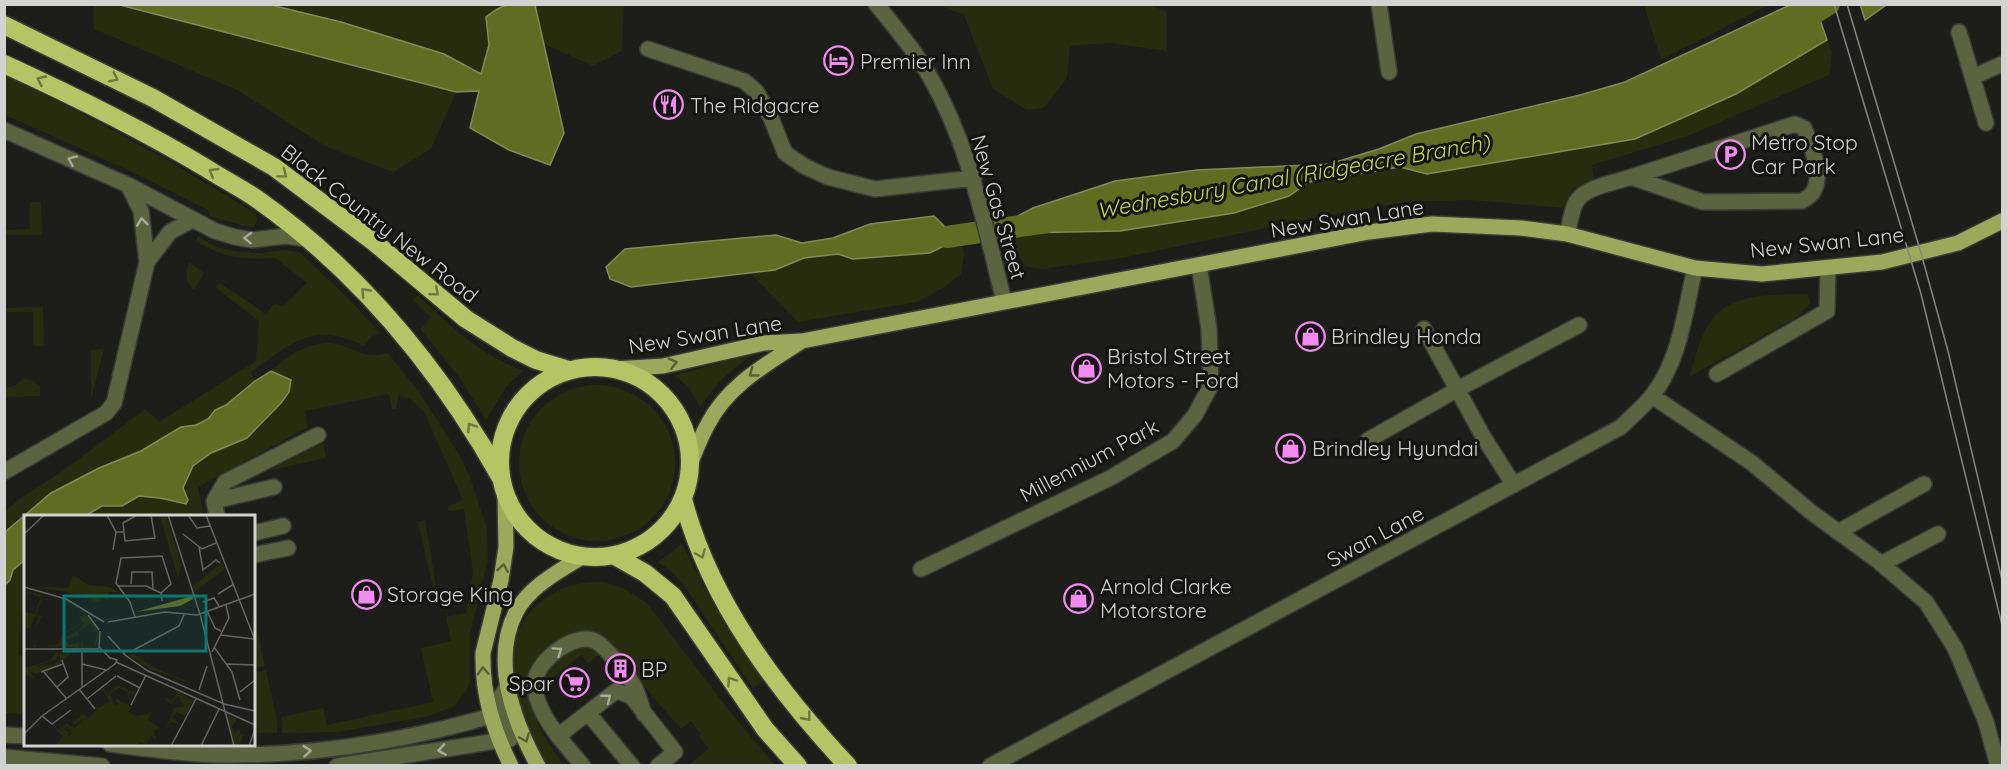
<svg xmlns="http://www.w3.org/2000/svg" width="2007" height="770" font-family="Quicksand,sans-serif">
	<rect width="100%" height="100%" fill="#1d1d1a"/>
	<path fill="#272c0e" d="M94 5H120L456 92 431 149 393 172 325 146 237 90 94 29Z
		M271 5H505L499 7 486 17 489 45 481 75 444 54 341 22Z
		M535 5H624L622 51 593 66 544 44Z
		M939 5H1150L1167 12V51L1110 43 1070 46 1067 78 1044 108 1027 110 993 89 964 15Z
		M1644 5V4L1768 5 1661 60Z
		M1827 40 1832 52 1829 75 1688 136 1592 165 1594 182 1573 188 1563 208 1472 200 1405 202 1324 216 1122 258 1042 269 1025 266 1014 248 1018 233 1120 231 1234 213 1289 196 1309 182 1400 167 1427 174 1635 139 1736 94Z
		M5 76C92 116 175 163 256 214L257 221 253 227H248L209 216 208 210 128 170 5 115Z
		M30 202H41L42 235H5V230L30 229Z
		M198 236 216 247 238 252 260 253 283 250 299 252 349 299 380 333 371 337 364 346C313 320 292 343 251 372L255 381 252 385 226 405 215 410 208 419 196 426 181 427 141 451 99 468 51 493 5 532V511L17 501 64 470 145 409 159 422 256 361 259 321 216 288 217 285 220 283 266 314 274 304 283 306 307 283 275 258C242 260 224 258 196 241Z
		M942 247H963L964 255 961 274 945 287 917 302 798 322 750 273 775 270 804 258 838 254 854 259 930 253Z
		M189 262 204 273 194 290C185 283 185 272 189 262Z
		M1807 294 1811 303 1797 317 1689 377C1696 358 1700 332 1714 317 1736 292 1776 295 1807 294Z
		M418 295C453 329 477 352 523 371L506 387 486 420 459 377 420 329 431 318 413 300Z
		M43 307 44 346H33V312H5V308Z
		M329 343C353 345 360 360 388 353L419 392 460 456 470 477 487 529 488 559 470 634V679L468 688 455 706 429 716 339 732 282 733 281 717 323 708 327 725 433 702 421 648 451 641 446 617 466 613 473 572 464 509 449 511 447 507 463 500 424 412 410 399 399 395 396 409H392L389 394 305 411 308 427 198 487 203 511 201 516H85L103 506H122L139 496 160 498 186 504 188 500 183 488 193 466 211 453 247 438 291 380 271 371C289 355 304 344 329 343Z
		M104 349 91 399V350Z
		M758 352C733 366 717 383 700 407L690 389 675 375Z
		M22 379 32 380 40 386V396L5 397V388L14 386Z
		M519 463a78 78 0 1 1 156 0a78 78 0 1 1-156 0Z
		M323 443 326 458 268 471Z
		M425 520 436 586 433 587 418 522Z
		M682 544 710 598 764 681 753 688 686 588 673 573 658 562Z
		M25 560V613H22L19 655 25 656V714L5 713 4 585 10 580 13 570Z
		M604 582 625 589 647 603 728 709 775 765 696 766 691 763 709 749 699 736 701 734 691 721 681 729 633 674 589 632C573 632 563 638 551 648 544 653 535 659 531 667 517 694 547 745 564 765H547C518 719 489 641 543 600 561 586 581 581 604 582Z
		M254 617 265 666 254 668Z
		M577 643 598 649 595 650 599 655 588 663 581 655 546 683 543 675 544 670Z
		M266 670 277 720V733H254V673Z"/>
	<path fill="#616c23" stroke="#838b57" stroke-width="1.5" d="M1792 4 1815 5 1827 40 1736 94 1635 139 1427 174 1400 167 1309 182 1289 196 1234 213 1120 231 1018 233 1012 219 1033 208 1115 181 1197 170 1329 164 1379 149 1416 134 1580 95 1625 82Z
		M1860 4H1886V5L1865 20Z
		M120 5H271L341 22 444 54 481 74 489 45 486 17C506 1 511 4 535 5L564 133 550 165 509 150 470 128 479 91 456 92Z
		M934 216 946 228 942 247 930 253 853 259 838 254 804 258 775 270 631 287 610 279 606 267 625 249 776 235 802 243 833 238 870 224Z
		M271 371 291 380 289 392 281 403 247 438 211 453 193 466 183 488 188 500 186 504 160 498 139 496 122 506H102L85 516H26L25 560 13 570 10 580 5 585V532L51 493 99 468 141 451 181 427 196 425 208 419 215 410 226 405 255 381Z"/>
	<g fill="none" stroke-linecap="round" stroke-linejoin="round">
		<path stroke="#616c23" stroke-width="22" d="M1791 28 1829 4
			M947 237 1047 222"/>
		<defs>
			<path id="minor" d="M876 4C895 27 914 50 929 75 970 146 984 223 1004 301
				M1379 4 1389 72
				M1959 32 1986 123
				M648 49 744 81 756 91 771 118 785 153 804 166 828 177 875 189 974 178
				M1973 77 2002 64
				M4 130 128 185 215 231 235 237 252 240 286 236 307 239
				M1567 234C1570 225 1571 211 1576 202 1586 186 1615 183 1631 177L1795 124 1804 128C1811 145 1824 175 1813 192 1811 196 1805 199 1802 201L1703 202 1631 177
				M147 262 170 232 192 220
				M1424 329 1484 438 1514 485
				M1717 374 1827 311 1828 268
				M1652 396 1752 463 1811 512 1878 561 1926 602 1955 648 1986 722 1998 766
				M1368 440 1458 389 1579 325
				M4 472 106 413 114 403 147 262 141 211 128 185
				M214 501 274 487
				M217 516 214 501 225 482 318 435
				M1838 532 1924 484
				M254 533 283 526
				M254 555 288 548
				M1881 564 1938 534
				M921 569 1110 478 1173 441 1195 415 1211 385 1209 329 1199 265
				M588 713 632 766
				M4 735 26 736
				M558 736C547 721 534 702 535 682 536 661 577 629 597 642 606 648 627 673 633 684 638 693 641 704 644 714
				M110 744C146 749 183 754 220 755 319 756 419 739 514 709
				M4 757 102 766
				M337 766 510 739 498 701 508 686
				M583 766 558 736 616 691 631 696 675 752 658 766
				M990 766 1621 427C1631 417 1643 407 1651 397 1680 362 1685 310 1695 268"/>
			<path id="major" d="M615 369 663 366 764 343 802 341 1369 232 1432 224 1521 228 1567 234 1695 268 1762 274 1882 262 1958 243 2002 221
				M691 462C696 450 701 436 708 424 728 385 767 364 802 341
				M505 495 506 547 501 580 483 653C482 694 493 729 511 766
				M538 766C514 722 491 661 516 612 529 587 559 571 582 557"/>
			<path id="highway" d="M4 25 153 98 274 167 374 242 466 319 512 348 536 360 569 370
				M4 64C74 96 141 129 206 168 223 179 241 188 257 199 360 272 439 368 501 478
				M500 462a95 95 0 1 1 190 0a95 95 0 1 1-190 0Z
				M683 499C709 600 777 690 848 766
				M615 556 645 573 673 596 765 729 798 766"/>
		</defs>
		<use href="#minor" stroke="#3a3a37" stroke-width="18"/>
		<use href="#major" stroke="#3a3a37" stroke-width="18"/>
		<use href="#highway" stroke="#3a3a37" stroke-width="21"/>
		<use href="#minor" stroke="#5c633f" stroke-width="15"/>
		<use href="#major" stroke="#9ca95c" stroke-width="15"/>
		<use href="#highway" stroke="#b5c566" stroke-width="18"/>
		<path stroke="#848482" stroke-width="1.5" d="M1834 4 1921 294 2002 625
			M1847 4 1921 253 1948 351 2002 580"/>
	</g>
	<defs><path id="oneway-chevron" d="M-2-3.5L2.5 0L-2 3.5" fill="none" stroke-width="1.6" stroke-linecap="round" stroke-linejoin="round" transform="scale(1.5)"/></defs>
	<g stroke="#6d7540">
		<use href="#oneway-chevron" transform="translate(114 78) rotate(26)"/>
		<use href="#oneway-chevron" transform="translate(41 80) rotate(-155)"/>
		<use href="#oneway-chevron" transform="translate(213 172) rotate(-149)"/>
		<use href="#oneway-chevron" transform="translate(283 174) rotate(37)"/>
		<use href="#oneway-chevron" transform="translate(365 292) rotate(-133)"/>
		<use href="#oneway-chevron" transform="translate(435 292) rotate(40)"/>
		<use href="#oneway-chevron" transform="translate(471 427) rotate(-123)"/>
		<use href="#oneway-chevron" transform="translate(701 554) rotate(67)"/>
		<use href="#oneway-chevron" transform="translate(731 681) rotate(-124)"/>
		<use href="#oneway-chevron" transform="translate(807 717) rotate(51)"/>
	</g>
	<g stroke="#a9ab9d">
		<use href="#oneway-chevron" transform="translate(72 160) rotate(-156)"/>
		<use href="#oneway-chevron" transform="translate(142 222) rotate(-97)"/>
		<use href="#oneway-chevron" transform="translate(248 238) rotate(-178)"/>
		<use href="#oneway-chevron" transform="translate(558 651) rotate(-35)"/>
		<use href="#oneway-chevron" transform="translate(607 698) rotate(-38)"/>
		<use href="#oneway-chevron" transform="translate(442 750) rotate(171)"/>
		<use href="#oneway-chevron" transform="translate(307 751) rotate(-4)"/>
	</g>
	<g stroke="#585e36">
		<use href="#oneway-chevron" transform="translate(673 363) rotate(-13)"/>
		<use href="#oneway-chevron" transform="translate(753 373) rotate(144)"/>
		<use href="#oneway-chevron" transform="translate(503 568) rotate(-81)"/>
		<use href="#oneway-chevron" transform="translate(483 671) rotate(-93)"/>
		<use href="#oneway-chevron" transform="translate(525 738) rotate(68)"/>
	</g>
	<defs>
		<symbol id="hotel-ring" viewBox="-11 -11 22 22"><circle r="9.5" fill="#141411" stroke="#f28af2" stroke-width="1.5"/><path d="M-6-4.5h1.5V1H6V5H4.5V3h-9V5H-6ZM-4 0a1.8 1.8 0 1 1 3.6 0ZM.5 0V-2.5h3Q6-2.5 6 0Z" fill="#f28af2"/></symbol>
		<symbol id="restaurant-ring" viewBox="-11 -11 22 22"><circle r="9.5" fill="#141411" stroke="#f28af2" stroke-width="1.5"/><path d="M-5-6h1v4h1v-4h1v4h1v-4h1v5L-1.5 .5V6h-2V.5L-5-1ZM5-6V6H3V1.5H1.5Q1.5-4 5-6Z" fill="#f28af2"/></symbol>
		<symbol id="parking-ring" viewBox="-11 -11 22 22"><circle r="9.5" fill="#141411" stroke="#f28af2" stroke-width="1.5"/><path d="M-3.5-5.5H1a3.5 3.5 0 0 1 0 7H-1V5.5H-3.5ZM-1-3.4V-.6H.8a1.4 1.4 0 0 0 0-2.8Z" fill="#f28af2"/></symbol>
		<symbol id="shop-ring" viewBox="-11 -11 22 22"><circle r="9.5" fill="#141411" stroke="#f28af2" stroke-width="1.5"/><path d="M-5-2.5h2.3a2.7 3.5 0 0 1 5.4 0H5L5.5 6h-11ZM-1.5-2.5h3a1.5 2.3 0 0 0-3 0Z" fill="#f28af2"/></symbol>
		<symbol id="building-ring" viewBox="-11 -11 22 22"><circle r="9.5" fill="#141411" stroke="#f28af2" stroke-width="1.5"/><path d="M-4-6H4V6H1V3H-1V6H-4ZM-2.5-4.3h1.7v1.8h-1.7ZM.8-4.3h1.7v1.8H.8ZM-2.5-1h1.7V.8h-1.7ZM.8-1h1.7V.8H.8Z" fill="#f28af2"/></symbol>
		<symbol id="supermarket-ring" viewBox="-11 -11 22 22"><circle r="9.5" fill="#141411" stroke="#f28af2" stroke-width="1.5"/><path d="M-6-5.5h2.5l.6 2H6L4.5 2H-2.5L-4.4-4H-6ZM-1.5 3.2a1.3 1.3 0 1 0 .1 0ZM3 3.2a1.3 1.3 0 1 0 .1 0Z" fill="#f28af2"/></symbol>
	</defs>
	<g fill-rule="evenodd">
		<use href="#hotel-ring" x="822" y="44" width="33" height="33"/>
		<use href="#restaurant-ring" x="652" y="88" width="33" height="33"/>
		<use href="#parking-ring" x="1714" y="138" width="33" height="33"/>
		<use href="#shop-ring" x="1294" y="320" width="33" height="33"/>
		<use href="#shop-ring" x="1070" y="352" width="33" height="33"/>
		<use href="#shop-ring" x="1274" y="432" width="33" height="33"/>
		<use href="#shop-ring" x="350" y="578" width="33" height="33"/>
		<use href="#shop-ring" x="1062" y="582" width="33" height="33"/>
		<use href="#building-ring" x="604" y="652" width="33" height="33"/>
		<use href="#supermarket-ring" x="558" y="666" width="33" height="33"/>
	</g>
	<g text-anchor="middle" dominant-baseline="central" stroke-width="6" stroke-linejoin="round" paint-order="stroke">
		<g font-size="21" fill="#d2d2d0" stroke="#141411" text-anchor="start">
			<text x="860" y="61">Premier Inn</text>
			<text x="690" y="105">The Ridgacre</text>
			<text x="1751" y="142">Metro Stop<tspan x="1751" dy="24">Car Park</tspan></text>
			<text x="1331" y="336">Brindley Honda</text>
			<text x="1107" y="356">Bristol Street<tspan x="1107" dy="24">Motors - Ford</tspan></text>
			<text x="1312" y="448">Brindley Hyundai</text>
			<text x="1100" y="586">Arnold Clarke<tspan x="1100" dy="24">Motorstore</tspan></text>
			<text x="387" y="594">Storage King</text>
			<text x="641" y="669">BP</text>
			<text x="554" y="683" text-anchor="end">Spar</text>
		</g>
		<g font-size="21" fill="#d2d2d0" stroke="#141411">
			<text transform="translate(999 207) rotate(74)">New Gas Street</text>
			<text transform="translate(1347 218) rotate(-9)">New Swan Lane</text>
			<text transform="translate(380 223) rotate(38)">Black Country New Road</text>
			<text transform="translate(1827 242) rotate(-6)">New Swan Lane</text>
			<text transform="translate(705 334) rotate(-9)">New Swan Lane</text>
			<text transform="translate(1089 460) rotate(-28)">Millennium Park</text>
			<text transform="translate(1375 536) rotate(-28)">Swan Lane</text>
		</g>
		<g font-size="22" font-style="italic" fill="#c1d456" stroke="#141411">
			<text transform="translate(1293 176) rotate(-10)">Wednesbury Canal (Ridgeacre Branch)</text>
		</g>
	</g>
	<g transform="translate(24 515)">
		<rect width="231" height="231" fill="#1d1d1a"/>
		<path d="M136 0H142L157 50 154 64ZM198 48 201 54 170 77 169 71ZM49 60 64 70 85 72 95 77H85L84 85 78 82 74 87 43 77 0 71 44 73ZM0 76 23 81 19 80 12 100 18 101 9 117 15 103 11 100 6 113H0V97L11 99 17 82ZM54 98 61 99 72 112 75 119 72 131 64 133 57 132 58 125 60 132 70 131 73 118 67 109 54 116V123L53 120 42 125 45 130 55 128V133L36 131 38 124 53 117 60 109 59 107 39 120 35 131 10 132V128L13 132 33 130 40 118 58 107 55 101H62ZM33 136 35 139 31 145 11 151 29 150 36 144V136L49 137V143L48 137 36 149 14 159 6 157 12 165 0 158V153L27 145ZM108 138 131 153 174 171 126 154 105 140ZM94 170 110 178 113 174 108 185 110 180 95 173 86 179 91 191 94 189 91 183 108 192 93 211 104 197 112 201 126 199 129 194 124 205 135 212 130 216 132 225 127 220 122 230 114 226 116 231H32L39 221 28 210 45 221 48 218 43 212 39 214 46 218 43 220 36 214 43 208 51 213 59 204 50 210 48 207 60 199 64 203 73 195 70 190 74 193 86 187 79 175 73 177 79 173 84 179ZM154 177 169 186 161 201 152 197 148 203 156 209 146 207 141 215 150 193 160 191 154 181 147 189 139 182 148 186ZM203 200 213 204 208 212 211 219 219 207 215 214 217 220 220 219 215 231H210Z" fill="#272c0e"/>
		<path d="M168 81 169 84 156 91 112 97Z" fill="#616c23"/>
		<path fill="none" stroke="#656563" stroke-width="1.5" d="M83 0 92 17H99M113 0 99 8 101 26 131 23 127 0M144 0 176 99 210 231M164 0 173 13 186 11M182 0 231 125M0 19 20 0M159 19 178 34 192 28M175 32 179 55 192 45 196 48M89 35 92 17M107 69 108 57H128L129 74M94 71H122L137 78 138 86M0 72 42 84 80 107M194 79 210 69M179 87 190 83 195 91M183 96 191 113 197 116M64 100 75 115M111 102 106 87 92 68 97 43 138 41 147 69 137 78M84 107 141 97 173 100 231 79M76 116 75 132 87 144M196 120 230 124M84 121 101 140 124 156 200 189 231 196M190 132 208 157 216 185M0 134H75M106 137 155 111 160 100M188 137 205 103 202 90M92 147 231 210M58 149 82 155M203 149 231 150M19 156 42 183M17 157 39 149M93 161 116 173M33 172 44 162 38 145M58 172V136M55 174 71 194M175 175 183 151M216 177 231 165M63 184 92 161M107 190 122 160M18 201 28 209 47 195M0 219 18 201 91 149 93 145 87 143M147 231 172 184M177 231 195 194M225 231 231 214"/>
		<path fill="#0f766e" fill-opacity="0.15" stroke="#0f766e" stroke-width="3" d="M40 81H182V136H40Z"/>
		<rect width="231" height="231" fill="none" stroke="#d2d2d0" stroke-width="3"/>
	</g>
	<rect width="2007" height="770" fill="none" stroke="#d2d2d0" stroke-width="12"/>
</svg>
